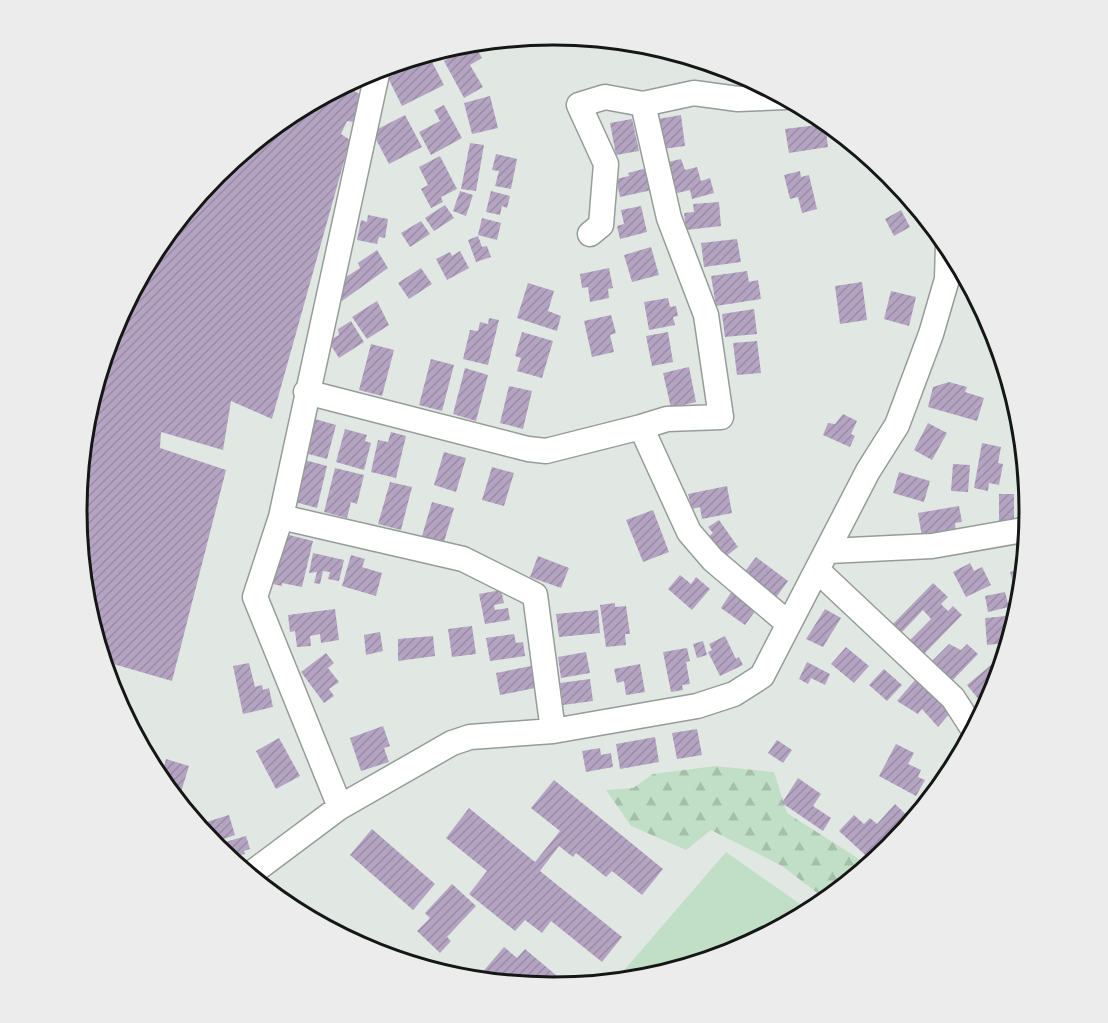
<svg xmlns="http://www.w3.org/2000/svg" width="1108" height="1023" font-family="'Archivo Narrow',sans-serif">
	<defs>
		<pattern id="forest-firs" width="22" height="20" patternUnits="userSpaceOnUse" patternTransform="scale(1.5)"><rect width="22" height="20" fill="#c1dfc7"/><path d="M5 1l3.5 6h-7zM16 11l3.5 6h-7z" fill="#a5bfaa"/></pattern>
		<pattern id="building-hatch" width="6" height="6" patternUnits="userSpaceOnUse" patternTransform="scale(1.5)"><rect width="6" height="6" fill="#b4a4c2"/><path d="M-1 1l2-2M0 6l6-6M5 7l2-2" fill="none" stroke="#9a8ca6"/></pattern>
	</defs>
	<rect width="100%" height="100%" fill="#e1e8e3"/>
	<path fill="url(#forest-firs)" d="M715 766 774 772 787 813 870 866 828 901 782 866 711 830 686 850 631 826 606 790 633 788 653 774Z"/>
	<path fill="#c1dfc7" d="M726 852 800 904C794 912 787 922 779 929 748 956 655 979 613 983Z"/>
	<path fill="url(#building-hatch)" d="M474 44 482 58 470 65 483 87 464 98 444 61Z
		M428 54 444 85 402 106 388 78 394 75 390 68 410 59V63Z
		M353 81 351 89 361 95 355 122 347 121 341 134 350 140 272 419 231 401 223 450 161 432 160 448 226 470 172 681 103 661 86 604 77 511 86 418 113 329 158 246 217 174 289 115Z
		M490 96 498 128 472 134 464 103Z
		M444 105 462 138 431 155 419 132 440 121 434 110Z
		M405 115 422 147 389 164 372 132Z
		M681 115 685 146 663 149 658 119Z
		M632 119 639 151 616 155 610 123Z
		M825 124 828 147 789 153 785 129Z
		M470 143 484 145 476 191 461 189Z
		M496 154 517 159 511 189 495 186 499 171 492 170Z
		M440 156 457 189 441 197 443 202 431 208 421 189 428 185 419 167Z
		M681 159 685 170 697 167 701 181 710 178 714 193 692 199 690 190 677 193 668 162Z
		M647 168 652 190 620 197 616 179 629 176 628 173Z
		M800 171 801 177 809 175 817 209 802 213 798 197 790 199 784 175Z
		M460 191 473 195 466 216 453 211Z
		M491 191 510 196 507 208 502 206 500 215 486 212Z
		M719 202 721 226 686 230 684 213 694 212 693 204Z
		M445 205 454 218 434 231 425 218Z
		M641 206 647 232 620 239 617 226 624 224 621 210Z
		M901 210 910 227 894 236 885 219Z
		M368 215 388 219 385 238 379 237 377 244 357 240 361 220 367 222Z
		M482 218 501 223 497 240 478 235Z
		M421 221 430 234 410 247 401 233Z
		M478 236 482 247 487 246 491 257 476 262 468 240Z
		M737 239 741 262 704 267 701 243Z
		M651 247 659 275 632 282 624 255Z
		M377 250 388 268 342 301 338 295 346 277 360 268 358 263Z
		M460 251 469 268 447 280 436 259 450 252 452 256Z
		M421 268 432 284 409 299 398 283Z
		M609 268 613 288 608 289 609 298 590 302 588 287 582 288 580 274Z
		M747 271 749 282 758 280 761 299 716 306 711 276Z
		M862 282 867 320 840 324 835 286Z
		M528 283 554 291 548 311 561 316 557 331 517 318Z
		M891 291 916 297 909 326 884 319Z
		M668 298 670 307 676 306 678 316 673 317 675 325 649 330 644 302Z
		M377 301 389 325 367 339 352 317Z
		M754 309 757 334 725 337 722 314Z
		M611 315 616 333 610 335 614 352 592 357 584 321Z
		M489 318 499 320 488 365 463 359 470 330 478 331 480 322 488 324Z
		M351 321 364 342 339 358 328 341 339 335 338 329Z
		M522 332 553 341 542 378 517 371 521 358 515 356Z
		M668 332 673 362 652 366 646 336Z
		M757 341 761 373 737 375 733 343Z
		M371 344 394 350 382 396 359 390Z
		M431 359 454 365 442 411 419 405Z
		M689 367 696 402 671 408 663 373Z
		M465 368 488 375 476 421 453 414Z
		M949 382 967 387 965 392 984 398 977 421 928 407 933 387Z
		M509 386 532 391 523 429 500 423Z
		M843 414 857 421 851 434 855 436 850 447 823 435 828 423 835 424Z
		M315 419 336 425 327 459 305 453Z
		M928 423 947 433 932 460 914 450Z
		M345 429 367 435 365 441 371 443 364 470 336 462Z
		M391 432 406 436 396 478 371 472 378 440 388 442Z
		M982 443 1001 447 998 463 1003 464 999 485 989 483 988 491 974 488Z
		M444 452 466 458 456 492 434 485Z
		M1024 455H1025L1031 516H1022Z
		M305 460 327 466 317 508 295 502Z
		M953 464 970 465 968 492 951 491Z
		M492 467 514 473 504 506 482 500Z
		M335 468 364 475 357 504 351 502 347 518 324 512Z
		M899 472 930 481 924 502 893 493Z
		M390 482 412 487 401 530 378 524Z
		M727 486 732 513 702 519 700 507 692 509 688 494Z
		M999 494H1014V524H999Z
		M432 502 454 508 444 542 422 536Z
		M959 506 962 522 955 523 956 532 922 537 918 513Z
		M653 510 669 552 643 562 626 520Z
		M719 520 738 547 721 560 706 539 713 533 708 527Z
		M285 534 313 541 302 587 282 583V586L273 584Z
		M313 553 344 560 339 581 328 579 330 572 323 571 320 584 314 583 317 572 309 573Z
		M351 555 365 559 362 567 382 573 376 596 342 586Z
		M538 556 569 568 561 588 530 577Z
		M756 557 788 581 775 599 743 574Z
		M970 563 974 571 982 567 991 585 966 597 953 572Z
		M1025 568 1022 603 1019 604 1010 572Z
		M680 575 691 584 696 577 710 589 692 610 668 589Z
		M933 583 948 597 941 604 948 611 953 606 962 615 924 654 910 640 931 619 923 610 901 633 892 625Z
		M734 588 759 606 745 625 721 608Z
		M501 590 504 603 494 605 495 610 508 608 510 620 485 624 479 594Z
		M1005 592 1009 607 988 612 985 596Z
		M615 603V607L626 606 630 634H625L626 645 606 647 600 605Z
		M335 609 339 640 321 643 320 634 310 636 311 646 297 647 295 631 290 632 288 615Z
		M825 609 841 618 823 647 806 639Z
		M598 610 600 633 559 637 556 614Z
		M1019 615 1008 649 1006 643 987 645 985 618Z
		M472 626 476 654 452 657 448 629Z
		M380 632 383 651 366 655 364 635Z
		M514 634 516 643 523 642 525 656 490 661 486 638Z
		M433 636 435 656 398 661V639Z
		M725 636 736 659 739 657 743 665 720 676 708 652 712 650 709 644Z
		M703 641 707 655 697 658 693 644Z
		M949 644 961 650 967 644 978 654 952 681 931 662Z
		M846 647 869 666 854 683 831 664Z
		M687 648 690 661 686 662 690 684 682 685 683 690 671 692 663 652Z
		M586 652 590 673 561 678 558 657Z
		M326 653 334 663 328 668 339 682 329 689 334 696 324 703 301 672Z
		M807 662 830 674 825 685 811 678 808 684 799 679Z
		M249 663 255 687 262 685 263 690 269 688 273 707 243 714 233 666Z
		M640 664 645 692 626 695 624 681 617 683 614 669Z
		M991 665 1000 677 995 694 984 706 967 685Z
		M531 666 535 688 500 695 496 673Z
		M884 669 902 685 887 701 869 685Z
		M590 679 593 701 563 705 560 683Z
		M915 680 951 712 938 727 922 709 918 714 897 701Z
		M383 726 390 746 384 748 389 762 361 771 350 738Z
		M697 729 702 755 677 759 672 733Z
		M655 737 659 762 620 769 616 744Z
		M279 738 300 776 276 789 256 751Z
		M777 740 792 750 783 763 768 753Z
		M896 744 914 753 908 764 921 770 918 777 925 780 916 796 879 776Z
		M600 748 601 755 611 753 613 767 586 772 582 751Z
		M166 759 189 766 178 802 160 780Z
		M798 778 821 794 813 806 831 818 823 831 782 803Z
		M554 780 663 869 642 895 612 871 606 877 576 853 573 857 559 846 540 871 622 937 602 962 551 921 542 933 525 920 515 931 469 894 487 871 446 838 469 808 535 862 560 831 531 808Z
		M895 804 913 821 874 863 839 831 854 815 864 824 870 818 877 824Z
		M229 815 235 835 212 843 197 825Z
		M372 829 435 884 413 910 350 855Z
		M246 836 250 849 244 851 245 854 228 858 216 848 223 846 222 843Z
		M452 884 476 906 447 937 451 941 440 953 417 931 430 918 425 913Z
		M504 947 517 958 525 949 570 987 554 989 475 981Z"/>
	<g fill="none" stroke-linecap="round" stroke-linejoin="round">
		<defs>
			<path id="minor" d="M643 104 694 93 738 99 786 97
				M590 234 601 225 606 164 579 105 605 97 643 104 669 218 706 315 721 417 667 419 641 427
				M306 392 528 449 546 451 641 427 689 532 713 560 789 624
				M281 517 463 559 535 595 553 731
				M829 551 932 546 1029 529
				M817 570 953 698 975 732
				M340 807 255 597 281 517 378 69
				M249 875 340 807 452 743 470 737 553 731 697 706 734 694 762 676 868 471 897 425 931 334 947 279 948 244"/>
		</defs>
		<use href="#minor" stroke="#969d98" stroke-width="27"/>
		<use href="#minor" stroke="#fff" stroke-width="24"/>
	</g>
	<path d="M0 0H1108V1023H0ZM87 511a466 466 0 1 1 932 0a466 466 0 1 1-932 0Z" fill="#ececec" fill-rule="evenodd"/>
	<path fill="none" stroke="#141715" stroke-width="3" d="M87 511a466 466 0 1 1 932 0a466 466 0 1 1-932 0Z"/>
</svg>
